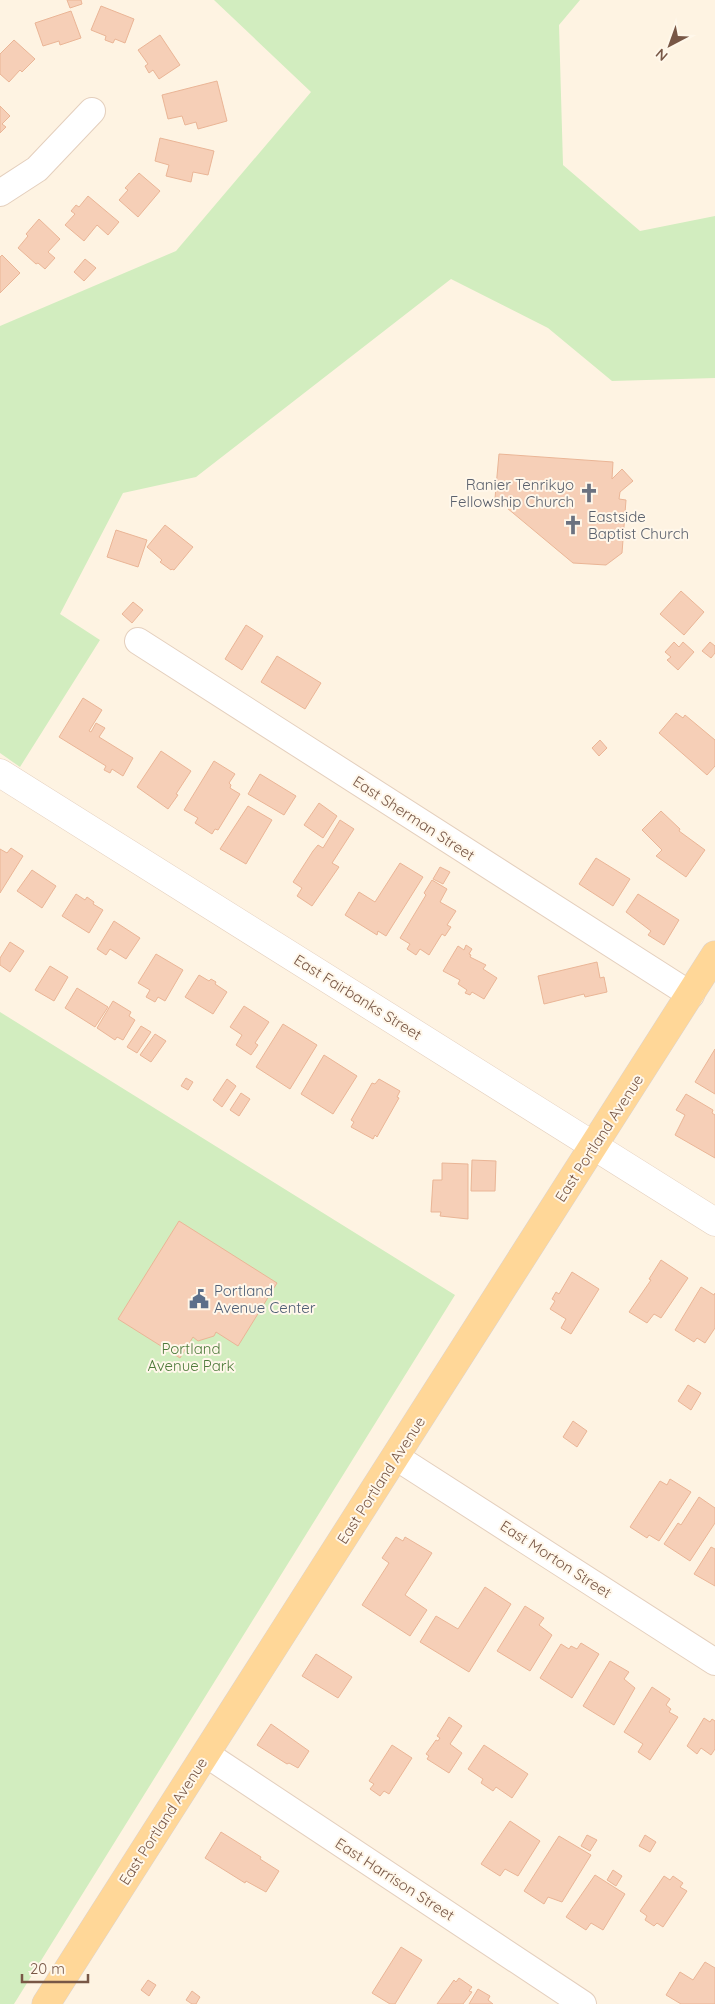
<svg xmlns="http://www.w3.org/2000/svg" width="715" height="2004" font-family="Quicksand,sans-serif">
	<rect width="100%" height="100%" fill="#fef3e2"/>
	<path fill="#d2edbf" d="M214 0H580L559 25 563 165 640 231 715 216V378L612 381 548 328 451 279 196 477 123 493 60 614 100 640 20 767 0 753V326L176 251 311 92Z
		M0 1012 455 1295 14 2004H0Z"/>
	<path fill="#f6cfb7" stroke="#eab596" d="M67 0H81L82 4 70 8Z
		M101 6 134 19 125 43 115 39 113 43 105 40 106 36 91 30Z
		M71 11 81 38 60 45 59 41 43 46 35 23Z
		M160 35 180 65 159 79 153 70 149 73 145 66 148 64 138 50Z
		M14 40 35 59 22 72 20 70 9 82 0 74V54Z
		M217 81 227 121 198 129 196 122 185 125 182 116 168 119 162 95Z
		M0 106 10 116 2 124 6 127 0 133Z
		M160 138 214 151 208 175 193 172 191 182 166 176 169 165 155 161Z
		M139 173 160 191 138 217 119 200 128 190 125 188Z
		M88 196 119 222 108 235 97 225 84 241 65 225 75 214 71 211 76 205 79 207Z
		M39 219 60 239 48 252 55 258 45 269 38 263 36 264 18 248 28 236 26 234Z
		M2 255 20 273 0 293V257Z
		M85 259 96 268 84 281 74 272Z
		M499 454 613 462 612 479 622 469 633 481 620 492 619 499 626 500 622 553 606 565 573 563 495 498Z
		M165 525 193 547 174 570 172 569 171 570 160 562 162 560 147 547Z
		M116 530 147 540 138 567 107 557Z
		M681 591 704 612 684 635 660 614Z
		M133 602 143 610 132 623 122 614Z
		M246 625 263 636 242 670 225 659Z
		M674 642 679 647 683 642 694 652 678 670 667 660 671 657 665 652Z
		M710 642 715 646V653L711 658 702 651Z
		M277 656 321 683 305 709 261 682Z
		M83 698 102 710 89 731 91 732 96 723 105 728 99 737 133 758 123 776 112 769 110 773 104 770 106 766 59 737Z
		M676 713 683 718 685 715 715 740V766L707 775 659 733Z
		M600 740 607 748 599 756 592 748Z
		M161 751 191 771 176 794 178 795 168 809 137 787Z
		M214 761 235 774 229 783 231 785 230 788 240 794 218 830 215 829 212 834 195 823 198 818 184 810Z
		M260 774 296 796 284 815 248 794Z
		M319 803 337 816 323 838 304 825Z
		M248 806 272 820 246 864 220 849Z
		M661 811 680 829 679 831 705 850 686 877 656 856 662 850 642 830Z
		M340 820 354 829 332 863 339 867 312 906 297 896 302 888 293 882 313 851 318 845 323 848Z
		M11 848 23 856 0 893V849L7 853Z
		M596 858 630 879 613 906 579 884Z
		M400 863 423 877 386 936 378 931 377 935 345 915 359 892 375 902Z
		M440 867 450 872 443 884 433 879Z
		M32 870 56 886 42 908 17 891Z
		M432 880 447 889 440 902 456 911 447 925 451 927 445 936 442 934 429 955 420 949 416 955 407 949 410 944 400 938 426 895 424 893Z
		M76 894 85 900 87 897 94 902 93 904 103 910 89 933 62 916Z
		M638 894 679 920 664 945 648 935 651 931 626 912Z
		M114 921 140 938 126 959 110 949 106 955 97 949Z
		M10 942 24 951 10 972 0 965V958Z
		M466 945 472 949 469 954 471 955 470 957 486 965 483 969 497 978 484 999 472 992 470 995 465 993 467 990 458 984 460 980 443 971 458 946 464 950Z
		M156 954 183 970 165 1001 158 997 155 1002 146 997 150 990 138 983Z
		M597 962 600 978 604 977 607 992 585 997 584 994 544 1004 538 976Z
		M50 966 68 977 54 1001 35 990Z
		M199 975 209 981 211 979 216 982 215 984 227 992 213 1014 185 997Z
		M77 988 108 1007 95 1027 65 1008Z
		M113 1001 131 1012 129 1016 135 1020 123 1040 117 1037 115 1040 97 1028Z
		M244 1006 269 1022 255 1043 258 1045 251 1055 236 1045 242 1035 230 1027Z
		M283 1024 317 1045 290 1089 256 1067Z
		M141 1026 151 1032 137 1053 127 1047Z
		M155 1034 166 1041 151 1062 140 1055Z
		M715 1049V1094L695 1082Z
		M324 1055 357 1076 333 1114 301 1094Z
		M186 1078 193 1082 188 1090 181 1086Z
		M227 1079 236 1086 222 1107 213 1100Z
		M379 1079 400 1091 397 1097 399 1098 377 1137 375 1135 373 1139 351 1127 354 1122 351 1120 372 1083 375 1084Z
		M241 1093 250 1099 239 1116 230 1110Z
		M686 1094 713 1110 712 1113 715 1115V1158L675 1135 685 1115 676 1110Z
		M472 1160 496 1161 495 1191H471Z
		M442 1163 468 1164V1219L440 1216 441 1212H431L433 1180H442Z
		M179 1221 277 1283 238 1346 216 1332 214 1336 198 1341 193 1337 180 1358 118 1319Z
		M661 1260 688 1278 661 1318 654 1314 647 1323 629 1312 651 1280 649 1279Z
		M572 1272 599 1289 571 1334 561 1328 566 1319 550 1309 555 1301 552 1299 556 1292 559 1294Z
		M701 1287 714 1295 715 1293V1328L705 1343 697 1338 694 1342 675 1330Z
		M688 1385 701 1393 691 1410 678 1401Z
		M573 1421 587 1431 577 1447 563 1437Z
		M670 1479 691 1492 659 1541 649 1535 647 1538 630 1527 660 1481 667 1485Z
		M699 1497 715 1508V1523L690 1561 664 1544 678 1523 681 1525Z
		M396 1537 403 1541 405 1537 432 1553 405 1595 427 1610 410 1636 362 1605 389 1563 382 1558Z
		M711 1547 715 1549V1586L694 1574Z
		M485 1587 511 1604 469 1672 420 1642 436 1616 458 1629Z
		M525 1606 544 1618 539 1625 552 1635 530 1671 497 1651Z
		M581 1643 599 1654 572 1698 540 1678 561 1644 569 1649 571 1646 577 1649Z
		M316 1654 352 1677 338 1698 302 1676Z
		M610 1661 629 1672 624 1679 635 1688 614 1725 583 1706Z
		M652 1687 670 1699 666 1705 671 1709 669 1712 678 1717 650 1760 638 1752 643 1744 624 1732Z
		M449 1717 462 1726 450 1744 462 1753 449 1773 427 1759 429 1756 426 1754 436 1740 438 1741 440 1738 437 1736Z
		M704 1718 710 1722 712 1719 715 1721V1749L711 1755 701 1748 697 1754 687 1746Z
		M271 1724 309 1751 298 1768 289 1763 287 1764 257 1745Z
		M392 1745 412 1758 389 1794 384 1791 380 1796 370 1789 374 1784 369 1781Z
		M484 1745 528 1774 512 1798 496 1787 493 1791 481 1783 483 1779 468 1769Z
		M510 1821 540 1841 518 1876 505 1869 500 1876 481 1864Z
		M221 1832 261 1857 260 1859 279 1871 266 1892 246 1881 245 1883 205 1858Z
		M587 1835 597 1840 590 1851 581 1846Z
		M645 1835 656 1842 650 1852 639 1846Z
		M559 1836 591 1855 562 1902 548 1897 544 1904 524 1891Z
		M613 1870 622 1876 616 1886 607 1880Z
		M595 1875 625 1894 603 1930 591 1923 586 1930 566 1917Z
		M664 1876 670 1880 673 1876 683 1883 680 1887 687 1891 663 1927 657 1923 654 1926 645 1920 647 1916 640 1911Z
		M401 1947 422 1960 395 2004H390L372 1993Z
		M705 1962 715 1968V2004H681L666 1995 680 1972 693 1980Z
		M459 1978 472 1987 469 1991 472 1992 463 2004H437L454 1980 456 1982Z
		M148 1980 156 1985 149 1996 141 1990Z
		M478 1989 490 1996 488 2000 493 2004H469Z
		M192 1991 200 1997 196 2004H192L186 2000Z"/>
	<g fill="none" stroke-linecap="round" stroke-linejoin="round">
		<defs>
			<path id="minor" d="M0 193 37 169 92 111
				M138 641 691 995
				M396 1457 715 1662
				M206 1754 583 2004"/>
			<path id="tertiary" d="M0 773 715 1222"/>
			<path id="primary" d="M46 2004 715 955"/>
		</defs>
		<use href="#minor" stroke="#e4cfbd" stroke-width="28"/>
		<use href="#tertiary" stroke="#e4cfbd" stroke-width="29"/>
		<use href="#primary" stroke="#dcd3cf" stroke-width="29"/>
		<use href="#minor" stroke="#fff" stroke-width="26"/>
		<use href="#tertiary" stroke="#fff" stroke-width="28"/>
		<use href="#primary" stroke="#ffd798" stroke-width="28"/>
	</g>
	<defs>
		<symbol id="church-bare" viewBox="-9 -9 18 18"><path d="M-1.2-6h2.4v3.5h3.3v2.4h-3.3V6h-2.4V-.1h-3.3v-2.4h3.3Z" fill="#6b7280" stroke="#fff7ea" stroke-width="2.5" paint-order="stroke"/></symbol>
		<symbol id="civic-bare" viewBox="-9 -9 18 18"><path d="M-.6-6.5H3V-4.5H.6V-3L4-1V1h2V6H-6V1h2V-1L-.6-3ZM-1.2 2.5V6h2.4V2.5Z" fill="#5c6f8a" stroke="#fff7ea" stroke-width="2.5" paint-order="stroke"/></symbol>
	</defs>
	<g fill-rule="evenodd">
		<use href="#church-bare" x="575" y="479" width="28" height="28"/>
		<use href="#church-bare" x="559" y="511" width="28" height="28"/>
		<use href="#civic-bare" x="185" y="1285" width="28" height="28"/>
	</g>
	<g text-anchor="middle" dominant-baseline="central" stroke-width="4" stroke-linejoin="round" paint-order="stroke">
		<g font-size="15" fill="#5b616d" stroke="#fff7ea" text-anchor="end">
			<text x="574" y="484">Ranier Tenrikyo<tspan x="574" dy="17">Fellowship Church</tspan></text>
			<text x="588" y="516" text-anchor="start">Eastside<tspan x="588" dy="17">Baptist Church</tspan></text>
		</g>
		<g font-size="15" fill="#785746" stroke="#fff7ea">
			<text transform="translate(414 818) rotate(33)">East Sherman Street</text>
			<text transform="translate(358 997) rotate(32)">East Fairbanks Street</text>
			<text transform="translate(599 1138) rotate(-57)">East Portland Avenue</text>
			<text transform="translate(381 1480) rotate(-57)">East Portland Avenue</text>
			<text transform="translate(556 1559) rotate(33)">East Morton Street</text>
			<text transform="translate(163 1821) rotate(-57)">East Portland Avenue</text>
			<text transform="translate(395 1879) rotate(33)">East Harrison Street</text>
		</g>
		<g font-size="15" fill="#4e5e75" stroke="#fff7ea" text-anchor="start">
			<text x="214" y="1290">Portland<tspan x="214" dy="17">Avenue Center</tspan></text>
		</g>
		<g font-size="15" fill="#4d7a3a" stroke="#fff7ea">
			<text x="191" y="1348">Portland<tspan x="191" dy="17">Avenue Park</tspan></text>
		</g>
	</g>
	<g transform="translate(670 45) rotate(221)" stroke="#fff7ea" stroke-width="4" paint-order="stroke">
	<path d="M0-4L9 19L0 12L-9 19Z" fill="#785746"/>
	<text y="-8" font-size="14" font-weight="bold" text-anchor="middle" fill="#785746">N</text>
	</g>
	<path d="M22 1974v8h66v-8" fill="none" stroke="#785746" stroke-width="2.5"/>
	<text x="30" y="1974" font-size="15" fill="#785746" stroke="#fff7ea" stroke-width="4" paint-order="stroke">20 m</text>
</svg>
